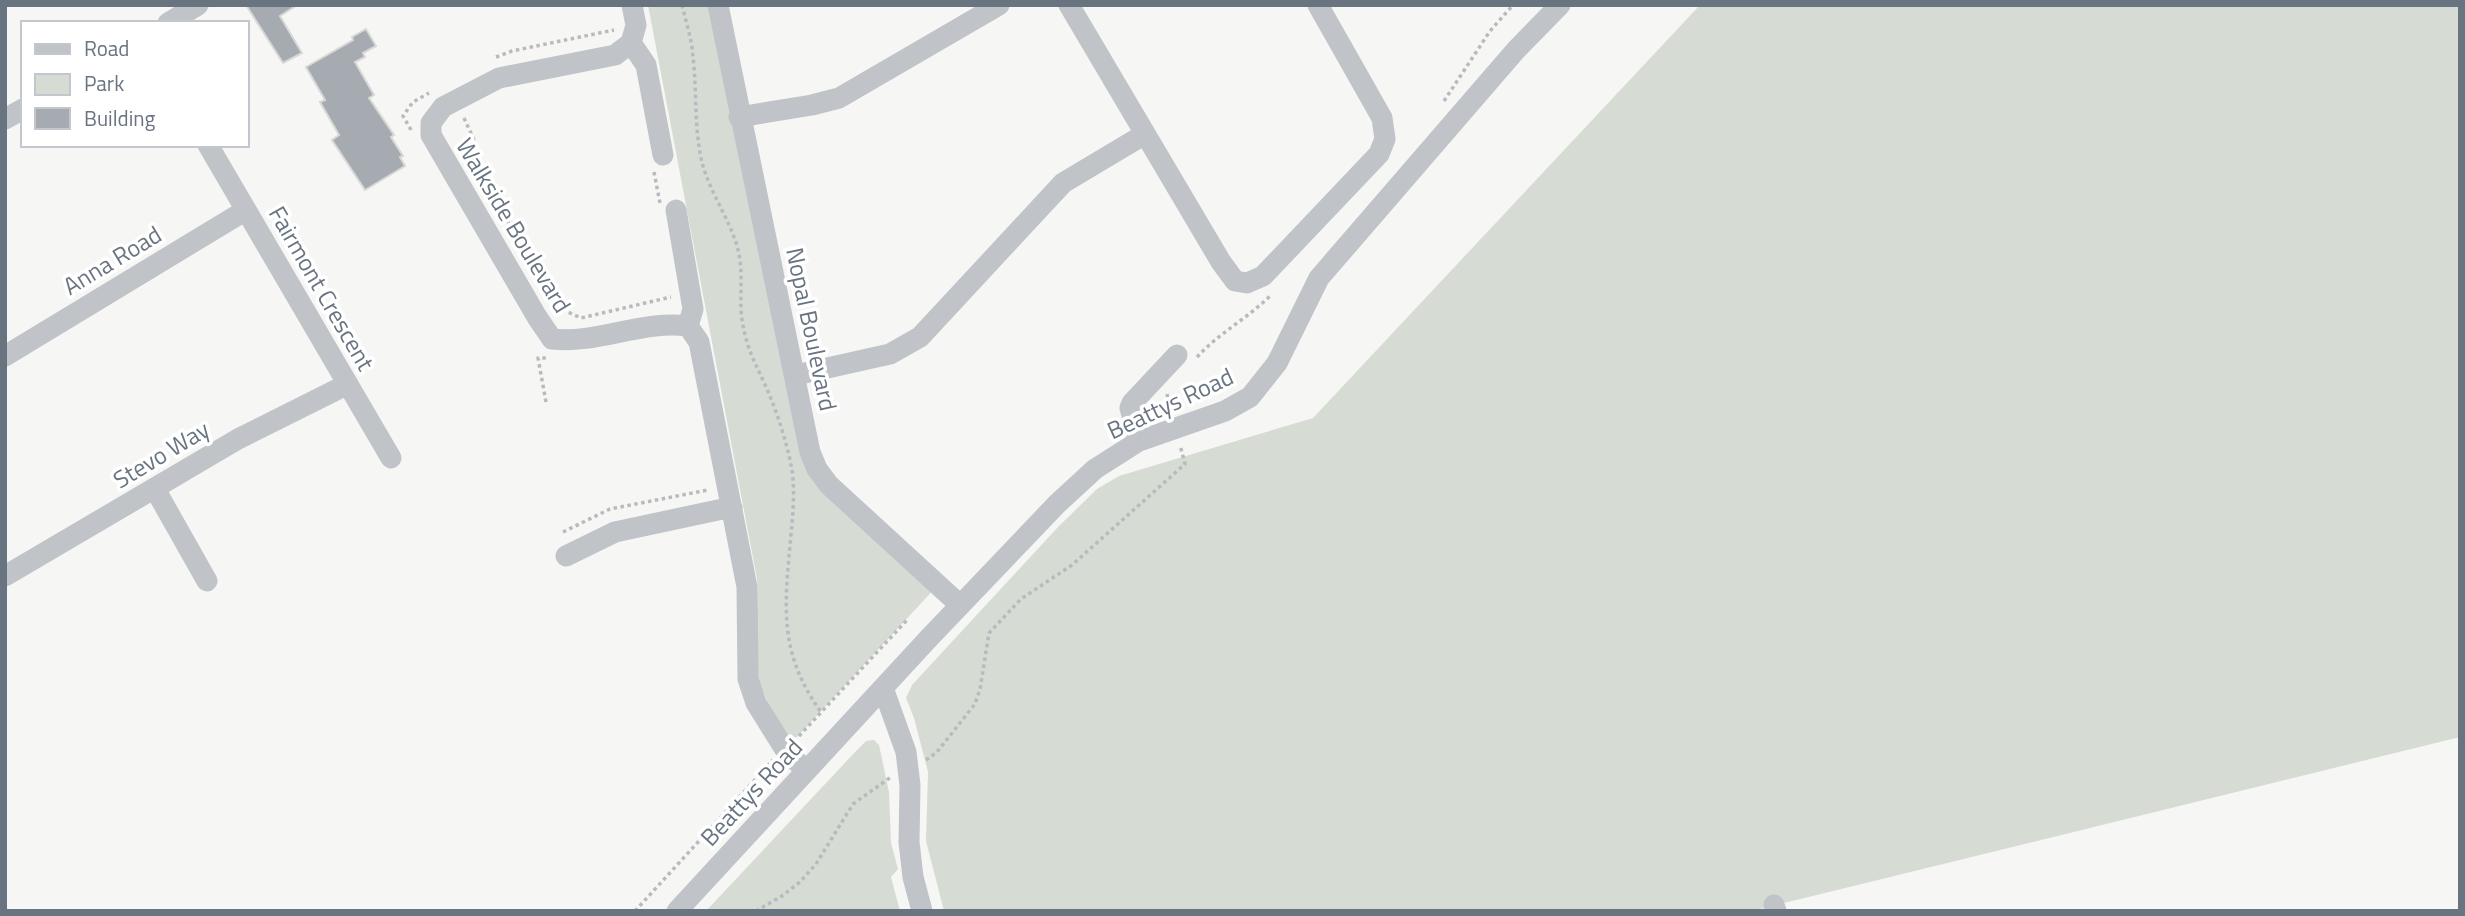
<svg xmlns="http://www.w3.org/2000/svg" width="2465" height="916" font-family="'Titillium Web',sans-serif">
	<rect width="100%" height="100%" fill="#f6f7f4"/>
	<path fill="#d6dbd4" d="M648 5H718L810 452 938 585 797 737 790 739C780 722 768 705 761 687 749 656 760 612 757 579Z
		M1700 5H2460V737L1752 911H944L926 841 928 772 914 718 906 698 912 685 1059 526 1097 489 1119 476 1313 418Z
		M874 740 879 745 889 792 891 843 898 869 891 877 900 911H706L857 750 866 741Z"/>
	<path fill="#a5abb1" stroke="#d8d8d7" stroke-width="2" d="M246 5H297L280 16 302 53 283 63Z
		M366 29 376 46 363 53 365 57 355 62 374 95 369 98 394 135 391 137 403 156 400 157 405 166 365 190 332 140 339 135 320 102 325 100 306 67 353 40 352 37Z"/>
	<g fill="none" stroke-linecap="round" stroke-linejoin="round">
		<path stroke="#b8babd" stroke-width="3.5" stroke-dasharray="3.5 3.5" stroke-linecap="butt" d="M682 5C686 22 692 40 693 57 697 91 694 124 701 158 708 193 737 228 740 261 743 284 738 307 744 330 748 351 758 369 767 389 778 415 787 443 792 470 795 491 793 513 791 534 785 604 777 651 821 712
			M496 57 512 51 614 30
			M1444 101 1490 31 1513 5
			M464 118 475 142 480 174 554 299
			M411 130 403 116 413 102 429 93
			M654 172 660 203
			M554 299 559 308 581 318 671 297
			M1197 357C1219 333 1248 318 1271 295
			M1167 394 1171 411
			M546 402 538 358H548
			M563 532 610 509 708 490
			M799 736 908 619
			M926 760 937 752 975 704 980 689 989 633 1021 599 1072 565 1185 464 1180 445
			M635 911 773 760
			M756 911 782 896 800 882 816 864 853 804 891 777"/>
		<path stroke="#c0c3c7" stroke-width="21" d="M632 5 636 25 631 43 615 55 499 78 443 107 431 123V135L537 317 552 339C598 344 642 320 688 326L699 342 747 587 748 679 756 703 784 748 806 771
			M718 5 810 452 817 469 829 485 960 605
			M1069 5 1221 262 1235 281 1247 283 1263 276 1379 154 1385 139 1382 118 1318 5
			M168 23 198 5
			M631 43 646 65 663 155
			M739 117 812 105 839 98 999 5
			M5 119 23 109
			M208 145 391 458
			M676 210 693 309 688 326
			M5 356 246 210
			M796 375 890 354 920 337 1063 183 1145 134
			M1139 441 1130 408 1132 403 1177 355
			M155 489 207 581
			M566 556 615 532 732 507
			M5 576 238 439 348 384
			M883 688 906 752 910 785 909 842 913 877 922 911
			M1774 905 1776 911
			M677 911 929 638 1057 504 1095 469 1139 441 1225 411 1250 397 1277 363 1319 278 1516 50 1560 5"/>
	</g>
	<g text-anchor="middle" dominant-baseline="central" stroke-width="7" stroke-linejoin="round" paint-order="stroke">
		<g font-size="24" fill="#697481" stroke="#fff">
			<text transform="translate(514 225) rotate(59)">Walkside Boulevard</text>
			<text transform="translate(112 260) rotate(-31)">Anna Road</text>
			<text transform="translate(322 288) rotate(60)">Fairmont Crescent</text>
			<text transform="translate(812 329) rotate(78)">Nopal Boulevard</text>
			<text transform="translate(1170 403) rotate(-25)">Beattys Road</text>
			<text transform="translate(161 454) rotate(-31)">Stevo Way</text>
			<text transform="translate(751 792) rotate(-47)">Beattys Road</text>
		</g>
	</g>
	<rect width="2465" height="916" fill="none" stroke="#697481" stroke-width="14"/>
	<rect x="21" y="21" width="228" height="126" fill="#ffffff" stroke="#c3c7cd" stroke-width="2"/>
	<rect x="35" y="44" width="35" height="10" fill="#c0c3c7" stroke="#c3c7cd" stroke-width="2"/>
	<text x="84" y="56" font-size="21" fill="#697481">Road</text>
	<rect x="35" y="74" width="35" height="21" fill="#d6dbd4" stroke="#c3c7cd" stroke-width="2"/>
	<text x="84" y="91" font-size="21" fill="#697481">Park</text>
	<rect x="35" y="108" width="35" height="21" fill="#a5abb1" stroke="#c3c7cd" stroke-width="2"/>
	<text x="84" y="126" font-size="21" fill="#697481">Building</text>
</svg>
